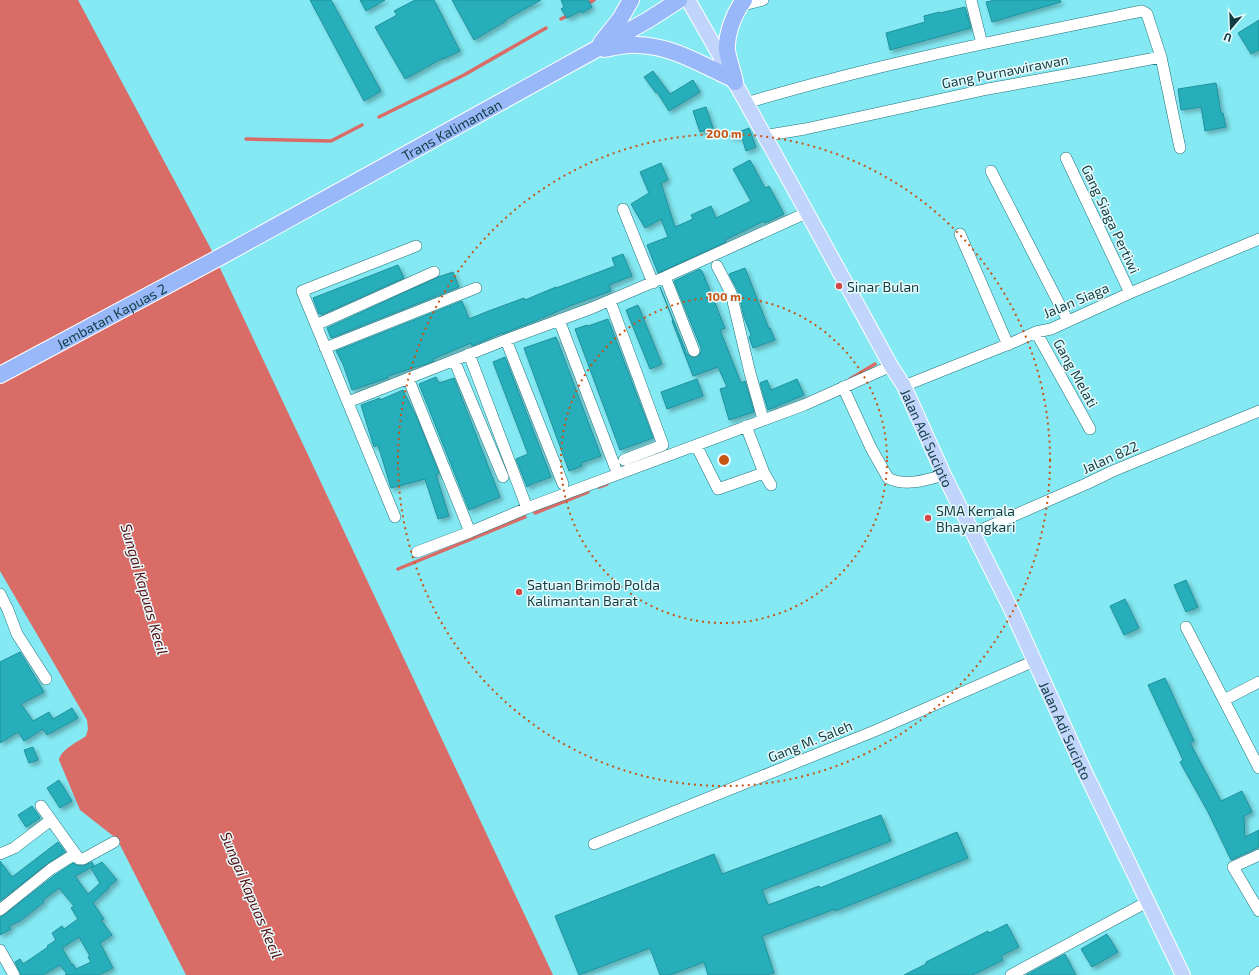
<svg xmlns="http://www.w3.org/2000/svg" width="1259" height="975" font-family="'Exo 2',sans-serif">
	<defs>
		<filter id="shadow"><feDropShadow dx="3" dy="3" stdDeviation="2" flood-color="#0004"/></filter>
	</defs>
	<rect width="100%" height="100%" fill="#84e9f3"/>
	<path fill="#da6c67" d="M0 0H78L211 249 553 975H186L117 839 80 810 59 760C61 749 78 742 86 736L88 729 87 720 0 571Z"/>
	<g fill="none" stroke-linecap="round" stroke-linejoin="round">
		<path stroke="#da6c67" stroke-width="3.5" d="M587 4 594 0
			M561 19 569 15
			M379 117 464 75 546 28
			M246 139 331 141 362 125
			M850 379 875 364
			M599 487 607 484
			M535 513 588 492
			M398 569 525 517"/>
	</g>
	<path fill="#26afbb" stroke="#20919b" fill-rule="evenodd" filter="url(#shadow)" d="M310 0H331L381 91 364 101Z
		M360 0H385L366 11Z
		M415 0H434L460 51 443 59V58L405 79 375 27 397 15 394 11Z
		M452 0H541L505 20 506 21 474 40Z
		M561 0H588L592 7 582 13 581 11 567 18 561 9 564 7Z
		M995 0H1060L1061 2 992 22 986 2Z
		M965 7 971 28 890 50 886 33 925 22 924 16 940 12V13Z
		M1259 20V50L1251 54 1238 33Z
		M653 71 670 94 693 80 700 92 669 111 657 92 656 93 644 77Z
		M1216 83 1221 113H1223L1226 127 1205 131 1201 107 1181 110 1178 89Z
		M706 107 713 128 700 132 693 111Z
		M749 128 756 147 746 151 742 138 728 136Z
		M750 160 765 188 769 186 784 214 765 223 764 221 725 240 726 242 658 273 647 245 668 237 661 219 645 228 631 204 649 193 640 172 661 163 668 180 661 183 675 227 693 219 691 215 711 206 716 218 751 201 733 169Z
		M623 254 632 276 609 285 611 291 572 305 533 322 502 334V333L472 346 471 343 433 359 434 361 426 364 388 376V378L352 390 343 364 336 351 462 301 469 319 486 312 524 298 525 300 556 287V288L615 266 612 258Z
		M398 265 404 278 321 315V313L319 314 313 298Z
		M745 268 769 329 770 328 775 340 753 348 749 337 751 335 744 317 738 291 729 274Z
		M700 269 701 271H702L725 328 720 330 741 383 745 381 754 412 729 420 720 389 727 387 718 367 693 376 672 321 673 320 660 287 687 354 693 358 697 357 701 352V348L674 281Z
		M453 272 459 287 331 338 327 328 438 277Z
		M638 305 662 364 650 369 626 310Z
		M608 319 653 438 620 450 575 329 587 325 588 326Z
		M556 337 601 456 581 463 582 466 569 471 524 348Z
		M505 357 551 477 532 484 527 487 516 459 528 454 493 362Z
		M436 377 439 383 454 378 500 497 469 510 419 384Z
		M697 379 703 396 667 409 661 392Z
		M797 379 804 395 768 410 760 383 767 380 771 390Z
		M403 390 417 418 439 473 436 475 449 516 438 519 425 479 391 488 378 445 374 447 361 405 380 398V400Z
		M1186 580 1198 607 1186 612 1174 585Z
		M1125 599 1139 628 1124 635 1110 606Z
		M20 652 44 692 21 704 33 721 49 712 53 719 72 708 78 718 47 735 43 729 24 741 18 732 0 743V662Z
		M1165 678 1194 741 1190 743 1221 801 1242 791 1252 812 1244 816 1245 837 1259 830V847L1231 860 1208 812 1180 762 1183 760 1148 685Z
		M33 747 38 760 29 763 24 750Z
		M59 780 72 801 60 808 47 788Z
		M32 806 40 818 26 827 18 815Z
		M881 815 891 841 762 890 768 905 819 886 820 888 957 832 968 858 835 911V909L762 936 774 973 766 975H708L704 962 670 975H660L650 948 579 975 555 916 714 854 722 874Z
		M58 842 65 852 47 864 0 901V861L12 877Z
		M92 862 94 866 75 876 88 894 100 883 91 868 102 862 117 880 108 887 109 888 93 903 104 919 101 920 112 935 100 943 113 968 99 975H65L67 974 60 965 43 975H21L15 962 20 959 23 964 48 947 47 946 56 940 52 933 62 926 64 929 78 919 71 908 74 906 59 888 43 900 44 902 20 921 9 926 11 929 0 935V917L4 915 55 875 73 863 76 865 83 866ZM79 937 90 956 88 957 91 962 76 969 73 964 72 965 62 948Z
		M1007 924 1019 947 1001 956 1003 960 973 975H904L926 964V962L988 931 989 933Z
		M1107 934 1118 952 1092 967 1081 949Z
		M1065 954 1076 975H1026Z"/>
	<g fill="none" stroke-linecap="round" stroke-linejoin="round">
		<defs>
			<path id="minor" d="M971 0 982 44
				M739 6 763 0
				M746 103C876 64 1009 38 1142 11L1147 14 1161 57
				M763 136 805 129 988 89 1087 71 1161 57 1180 148
				M1066 158 1130 293
				M991 171 1068 321
				M623 209 653 283
				M960 234 1008 345
				M717 266 731 293 750 373 763 419
				M665 277 694 351
				M610 301 663 445 624 460
				M559 320 615 467
				M316 325 434 272
				M1036 332 1090 429
				M506 340 563 484
				M325 348 476 288
				M469 354 527 508
				M454 360 503 477
				M408 378 470 532
				M904 386 1014 342 1036 332 1051 329 1130 293 1259 239
				M843 387 871 448 888 478C905 487 927 480 944 475
				M348 402 503 341 592 308 665 277 806 213
				M696 445 718 489 764 473 746 426
				M764 473 771 485
				M395 517 302 291 416 246
				M974 533 1086 484 1113 471 1259 411
				M417 552 470 532 527 508 804 405 891 366
				M0 594 8 610 17 634 46 679
				M1186 627 1259 768
				M1224 700 1259 682
				M41 806 79 859H83L114 842
				M594 844 877 730 1034 661
				M0 854 14 848 51 820
				M1259 855 1233 867 1259 911
				M0 910 51 869 75 854
				M0 950 14 975
				M1011 975 1147 902
				M1255 975 1259 972"/>
			<g id="major">
				<path id="s1" d="M688 0C758 121 824 244 891 366L904 386 944 475 1010 607 1084 770 1183 975"/>
			</g>
			<g id="highway">
				<path d="M601 43 620 19 631 0"/>
				<path d="M604 49C615 47 627 44 638 45 673 46 702 65 733 79"/>
				<path d="M735 82C733 72 729 61 727 51 726 34 734 13 744 0"/>
				<path id="s2" d="M0 375 222 256 593 51 648 20 679 0"/>
			</g>
		</defs>
		<use href="#minor" stroke="#22737b" stroke-width="12"/>
		<use href="#major" stroke="#fff" stroke-width="16"/>
		<use href="#highway" stroke="#fff" stroke-width="18"/>
		<use href="#minor" stroke="#fff" stroke-width="11"/>
		<use href="#major" stroke="#c1d4fb" stroke-width="14"/>
		<use href="#highway" stroke="#98b8f9" stroke-width="16"/>
	</g>
	<g fill="none" stroke="#c85514" stroke-width="2" stroke-dasharray="2 4">
		<circle cx="724" cy="460" r="163"/>
		<circle cx="724" cy="460" r="326"/>
	</g>
	<g fill="#d54646" stroke="#e9fbfd" stroke-width="1.5">
		<circle cx="839" cy="286" r="4"/>
		<circle cx="928" cy="518" r="4"/>
		<circle cx="519" cy="592" r="4"/>
	</g>
	<g text-anchor="middle" dominant-baseline="central" stroke-width="3" stroke-linejoin="round" paint-order="stroke">
		<g font-size="14" fill="#103d41" stroke="#e9fbfd">
			<text transform="translate(1005 71) rotate(-11)">Gang Purnawirawan</text>
			<text stroke="none"><textPath href="#s2" startOffset="514">Trans Kalimantan</textPath></text>
			<text transform="translate(1111 219) rotate(65)">Gang Siaga Pertiwi</text>
			<text transform="translate(1076 300) rotate(-23)">Jalan Siaga</text>
			<text stroke="none"><textPath href="#s2" startOffset="126">Jembatan Kapuas 2</textPath></text>
			<text transform="translate(1076 373) rotate(61)">Gang Melati</text>
			<text stroke="none"><textPath href="#s1" startOffset="499">Jalan Adi Sucipto</textPath></text>
			<text transform="translate(1110 457) rotate(-24)">Jalan 822</text>
			<text stroke="none"><textPath href="#s1" startOffset="823">Jalan Adi Sucipto</textPath></text>
			<text transform="translate(810 741) rotate(-22)">Gang M. Saleh</text>
		</g>
		<g font-size="14" fill="#103d41" stroke="#e9fbfd" text-anchor="start">
			<text x="847" y="286">Sinar Bulan</text>
			<text x="936" y="510">SMA Kemala<tspan x="936" dy="16">Bhayangkari</tspan></text>
			<text x="527" y="584">Satuan Brimob Polda<tspan x="527" dy="16">Kalimantan Barat</tspan></text>
		</g>
		<g font-size="15" font-style="italic" fill="#550f12" stroke="#e9fbfd">
			<text transform="translate(145 589) rotate(74)">Sungai Kapuas Kecil</text>
			<text transform="translate(252 895) rotate(67)">Sungai Kapuas Kecil</text>
		</g>
	</g>
	<circle cx="724" cy="460" r="6" fill="#c85514" stroke="#e9fbfd" stroke-width="2"/>
	<g font-size="12" text-anchor="middle" font-weight="bold" fill="#c85514" stroke="#e9fbfd" stroke-width="3" stroke-linejoin="round" paint-order="stroke">
		<text x="724" y="138">200 m</text>
		<text x="724" y="301">100 m</text>
	</g>
	<g transform="translate(1231 28) rotate(199)" stroke="#e9fbfd" stroke-width="3" paint-order="stroke">
	<path d="M0-3L7 15L0 10L-7 15Z" fill="#103d41"/>
	<text y="-6" font-size="11" font-weight="bold" text-anchor="middle" fill="#103d41">U</text>
	</g>
</svg>
